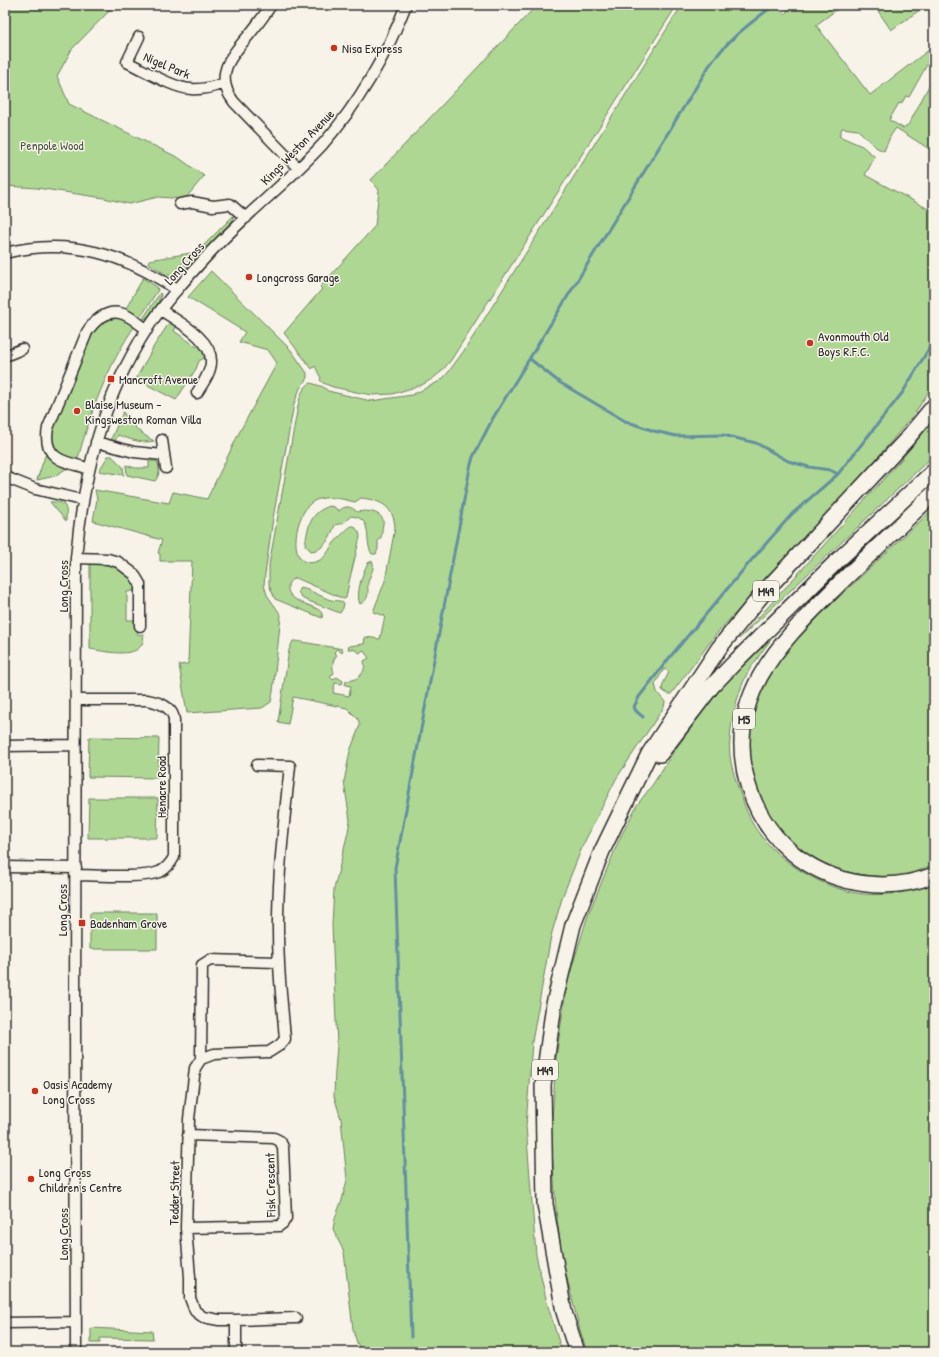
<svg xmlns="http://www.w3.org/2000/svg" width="939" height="1357" font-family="'Patrick Hand',sans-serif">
	<rect width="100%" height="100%" fill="#f7f3e8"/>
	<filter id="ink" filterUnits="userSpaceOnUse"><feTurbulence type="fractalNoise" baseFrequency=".025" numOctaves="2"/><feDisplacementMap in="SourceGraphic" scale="8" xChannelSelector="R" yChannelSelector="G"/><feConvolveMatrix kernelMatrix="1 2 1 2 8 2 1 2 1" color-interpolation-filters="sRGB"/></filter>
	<g filter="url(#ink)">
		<path fill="#afd794" stroke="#6d8160" d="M5 5H116L114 6 72 49 57 76 69 104 179 158 204 176 185 199 158 197 129 204 104 198 37 188 5 186Z
			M537 5H677L451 360 441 372 432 379 422 385 392 394 373 395 361 393 333 387 323 383 320 380 321 378 315 366 312 369 284 333 322 289 320 287 375 226 379 190 371 180Z
			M682 5H773L785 14 791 5H843L816 25 870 95 934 46V67L928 63 909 97 906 96 901 104 899 103 889 120 903 128 909 124 934 76V152L896 128 891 135 884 151 877 148 858 130 842 128 839 136 862 146 875 157 865 175 934 212V299L933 302 934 303V383L915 413 857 482 786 558 718 632 671 694H668L662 690 663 684 669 672 664 669 655 684 657 692 665 702 664 707 616 779 583 845 563 895 551 936 532 1042 526 1126 536 1255 547 1303 562 1352H362L357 1343 353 1329 344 1252 333 1229 335 1218 342 1200 347 1180 341 1119 334 1096 335 1071 337 1046 332 925 334 889 348 832 350 820 344 782 350 751 360 725 358 719 347 708 293 697 288 724 278 722 289 650 293 641H296L343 649 342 653 337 649 334 652 337 655C332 660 332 667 334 673L330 677 333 680 337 677 343 681 342 684 335 683 333 693 349 696 351 686 345 685 346 681C357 681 367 673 364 661L369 658 363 650 360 653 353 649H348L349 646 364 644 365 637 380 639 385 616 373 612 385 581 395 528C394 506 380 500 361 498L355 502C341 499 330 495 316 500 294 508 284 574 318 561 326 558 329 549 334 543 339 537 345 531 351 526H354L359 532 360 537 349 582 346 598 344 599 296 578C292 579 289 581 288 586 286 601 310 604 319 610 322 612 323 615 322 618L275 599 269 585V565L298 406C300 397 302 387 311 383L323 387 328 391 371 401 412 395 440 381 447 374 466 348Z
			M874 5H927L891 30Z
			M234 215 233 220 186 268H183V266Z
			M191 253 172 275H167L148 263 149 260Z
			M211 271 291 350 307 373V378L300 388 294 404 273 518 265 574 264 585 267 595 281 615 273 692 271 702 262 708 187 713 179 665 188 664 192 561H160V554L158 553 162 540 93 521 97 499 95 490 169 503 173 492 207 499 239 433 277 363 268 350 239 342 245 332 188 297Z
			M143 278 157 287 158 290 142 315 135 317 124 312Z
			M160 293 161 294C160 302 150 318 142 320Z
			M119 316 136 324C107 366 90 414 77 462 55 456 54 455 49 433L91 330 103 319Z
			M171 320 177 325 174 331 197 347 201 342 206 354 204 358 199 361 196 369 176 400 136 379 154 346Z
			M123 412C131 425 141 434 154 441 141 444 129 439 118 435L115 441 111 439Z
			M934 420V455L739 639 899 462Z
			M46 453C52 460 58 465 67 468L55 476 37 480Z
			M108 456H112L123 467 124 475 99 471Z
			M149 461H157C160 468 160 475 155 481L127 475 126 465 135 468H149Z
			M50 502C67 501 67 507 66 521Z
			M330 506 334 507 339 511C345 505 351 506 357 512 365 510 380 511 383 520 384 523 382 526 382 530 382 535 382 537 378 541V549L376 554H372C363 541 375 518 351 516L343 523 335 525C330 537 325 550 311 551L305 545C308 527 310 512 330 506Z
			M934 508V865C870 894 794 865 763 803 754 785 748 765 748 745 749 720 757 691 770 669 775 661 782 653 788 645Z
			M372 561 373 563C374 570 370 575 368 582 367 591 371 599 360 604 355 595 363 571 368 563Z
			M90 563C97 563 104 562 110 563 122 566 134 578 136 590L127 592V620H136L138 635 144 634C143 638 144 641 142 644 135 659 103 651 90 649Z
			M301 588C312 590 321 597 331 600 336 601 340 600 344 603L343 608 340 613 303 599 298 592 299 589Z
			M797 607C783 625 767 643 755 662 751 667 747 673 745 678 737 697 731 719 730 740 728 756 733 772 738 787 742 799 746 810 751 821 772 859 820 888 862 894 885 896 913 893 934 884V1352H587L580 1330 562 1259 556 1210 551 1135 556 1058 567 983 588 915 619 840 637 805 653 784 674 751 720 689Z
			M89 737 159 738 158 778 88 777Z
			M89 798H158L157 838H88Z
			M90 913H157V949H90Z
			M91 1328 152 1331 153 1339 100 1338V1343H91Z"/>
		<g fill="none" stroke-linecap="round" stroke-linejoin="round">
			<path stroke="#64909e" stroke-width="3" d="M530 359 559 382 625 421 654 431 676 436 723 435 756 443 788 461 809 467 830 470 838 474 792 514 749 563 670 657 639 697 634 707 636 711 643 717
				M838 474 903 392 934 340
				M411 1337 395 868 470 468 473 457 493 418 709 66C728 39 748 25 774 5"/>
			<defs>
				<path id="minor" d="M271 5C264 16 257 25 249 35 231 56 213 75 234 102L298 168
					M139 37 127 62C144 70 173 88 191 89 203 90 214 87 225 83
					M180 204 192 202 213 206 230 204 246 218
					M5 253C69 237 124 254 177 290
					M161 310C178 322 212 338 211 362 211 373 202 384 197 393
					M5 356 22 349
					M162 440 166 468
					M96 442 134 452 163 455
					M88 468C64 462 42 459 48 428L87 332C94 321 106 310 120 313 130 315 139 324 147 330
					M5 477 35 489 82 500
					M76 558 108 559 118 562 134 574 140 584V626
					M5 746 75 745
					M5 867 76 868
					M75 875C96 875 141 879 159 872 165 870 171 863 174 857V720C173 706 158 702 147 700H76
					M201 1059 202 965 210 960 278 962
					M186 1228 279 1226 283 1223 286 1218 283 1147 280 1141 274 1138 188 1135
					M236 1320 296 1318
					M5 1323 76 1322
					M76 1352 75 1020 76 558C83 476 102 399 147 329 164 303 185 280 206 257 242 217 286 184 323 144 359 103 386 56 406 5
					M236 1352V1320H219L203 1317 195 1311 190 1298V1277L186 1228 189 1119 195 1068 201 1059 214 1054 269 1052 280 1045 285 1039C283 1013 280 988 279 963 275 897 283 831 290 766L257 765"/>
				<path id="highway" d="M934 493C903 523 871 553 840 583 783 640 722 695 748 785 757 814 774 840 799 858 838 886 889 893 934 875
					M660 754 712 686 737 660 838 560 934 471
					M577 1352 564 1312 545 1204 543 1085 554 1004 573 925 602 851 649 754 719 648 765 591 905 441 934 406"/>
			</defs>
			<use href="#minor" stroke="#2b2b2b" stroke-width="13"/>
			<use href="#highway" stroke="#2b2b2b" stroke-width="18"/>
			<use href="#minor" stroke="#f7f3e8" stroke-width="10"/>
			<use href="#highway" stroke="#f7f3e8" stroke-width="15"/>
		</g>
	</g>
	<g fill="#c8321e" stroke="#f7f3e8" stroke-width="1.5">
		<circle cx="334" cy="48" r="4"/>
		<circle cx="249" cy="277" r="4"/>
		<circle cx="810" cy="343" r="4"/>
		<rect x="107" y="375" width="8" height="8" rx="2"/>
		<circle cx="77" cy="411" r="4"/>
		<rect x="78" y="919" width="8" height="8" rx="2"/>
		<circle cx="35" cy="1091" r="4"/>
		<circle cx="31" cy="1179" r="4"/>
	</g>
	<g text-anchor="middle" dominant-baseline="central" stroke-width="3" stroke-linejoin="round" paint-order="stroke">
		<g fill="#f7f3e8" stroke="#686764" stroke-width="1">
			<rect x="753" y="581" width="26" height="20" rx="3"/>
			<rect x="733" y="709" width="22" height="20" rx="3"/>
			<rect x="532" y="1060" width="26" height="20" rx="3"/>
		</g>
		<g font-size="12" font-weight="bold" fill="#2b2b2b">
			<text x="766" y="591">M49</text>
			<text x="744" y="719">M5</text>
			<text x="545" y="1070">M49</text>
		</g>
		<g font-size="13" fill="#2b2b2b" stroke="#f7f3e8" text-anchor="start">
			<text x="342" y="48">Nisa Express</text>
			<text x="257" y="277">Longcross Garage</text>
			<text x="818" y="336">Avonmouth Old<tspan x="818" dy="15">Boys R.F.C.</tspan></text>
			<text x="119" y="379">Mancroft Avenue</text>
			<text x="85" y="404">Blaise Museum -<tspan x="85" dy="15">Kingsweston Roman Villa</tspan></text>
			<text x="90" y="923">Badenham Grove</text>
			<text x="43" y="1084">Oasis Academy<tspan x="43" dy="15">Long Cross</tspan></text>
			<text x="39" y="1172">Long Cross<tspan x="39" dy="15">Children's Centre</tspan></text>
		</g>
		<g font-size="13" fill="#2b2b2b" stroke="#f7f3e8">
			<text transform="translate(167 65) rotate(23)">Nigel Park</text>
			<text transform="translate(297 147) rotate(-46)">Kings Weston Avenue</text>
			<text transform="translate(184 263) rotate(-48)">Long Cross</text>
			<text transform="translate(63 586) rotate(-90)">Long Cross</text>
			<text transform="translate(161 787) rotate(-90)">Henacre Road</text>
			<text transform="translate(62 910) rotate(-90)">Long Cross</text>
			<text transform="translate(270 1185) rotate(-91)">Fisk Crescent</text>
			<text transform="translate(174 1193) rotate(-89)">Tedder Street</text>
			<text transform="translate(63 1234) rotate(-90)">Long Cross</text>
		</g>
		<g font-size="13" fill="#4c5645" stroke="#f7f3e8">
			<text x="52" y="145">Penpole Wood</text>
		</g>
	</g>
	<rect width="939" height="1357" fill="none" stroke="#f7f3e8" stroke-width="20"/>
	<rect x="10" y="10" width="919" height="1337" fill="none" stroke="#2b2b2b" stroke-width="1.5" filter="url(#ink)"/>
</svg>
